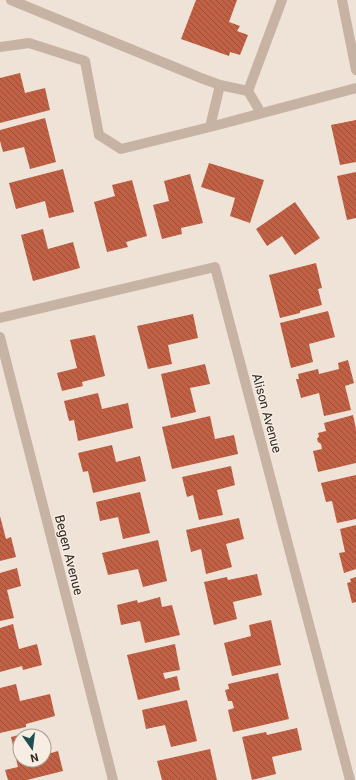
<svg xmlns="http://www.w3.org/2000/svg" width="356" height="780" font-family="Roboto,sans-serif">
	<defs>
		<pattern id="building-back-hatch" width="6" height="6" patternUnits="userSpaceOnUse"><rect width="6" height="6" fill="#c06044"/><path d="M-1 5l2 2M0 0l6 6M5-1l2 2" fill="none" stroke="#9d4f39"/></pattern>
	</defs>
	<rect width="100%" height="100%" fill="#efe3d7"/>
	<path fill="url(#building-back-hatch)" d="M196 0H237L229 22 240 26 237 31 248 35 240 55 230 52 229 56 181 39Z
		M20 73 25 93 45 88 50 110 0 123V78Z
		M45 118 56 162 30 169 24 147 3 152 0 141V130Z
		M356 120V162L340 165 331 125Z
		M209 163 264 180 250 223 230 216 235 198 201 187Z
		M63 169 74 212 49 218 45 201 16 209 9 183Z
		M356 172V218L347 220 337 176Z
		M190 174 203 223 181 228 182 234 162 239 153 205 169 201 164 181Z
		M132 180 147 236 126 242 128 247 107 252 94 202 115 196 112 185Z
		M295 202 320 238 295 255 282 236 267 246 256 229Z
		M43 229 48 249 73 242 80 268 33 281 21 235Z
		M316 263 322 288 318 289 322 305 300 311V313L280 318 269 275Z
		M328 311 335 337 309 344 313 362 291 368 280 323Z
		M193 314 198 338 168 345 172 364 148 369 137 326Z
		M95 335 105 376 82 382 83 386 62 391 57 373 77 368 70 340Z
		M348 360 354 383 345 386 351 410 324 416 319 393 301 398 296 379H299L298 374 318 369 319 374 339 369 338 363Z
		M205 364 210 384 190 388 196 412 171 418 161 374Z
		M98 393 102 409 128 403 133 428 78 441 74 420 69 421 64 401Z
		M353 415 356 429V463L318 472 313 451 322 449 321 444 318 442 317 439 319 436 318 433 326 431 324 423Z
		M210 416 215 439 234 435 238 454 172 469 162 427Z
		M112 445 116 462 140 456 146 481 93 493 88 471 83 472 78 453Z
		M231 466 235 485 217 490 223 515 199 520 193 495 187 497 182 477Z
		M356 475V519L337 523 332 501 326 502 321 483Z
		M140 492 150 533 123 539 118 517 100 521 96 502Z
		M0 516 6 539 11 537 16 557 0 561Z
		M239 518 244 539 226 544 232 567 206 574 201 549 191 552 186 530Z
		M356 525V569L344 573 339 553 345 552 340 529Z
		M158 540 167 581 143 587 138 569 108 575 102 553Z
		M17 568 21 586 7 590 14 618 0 621V573Z
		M257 574 262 595 233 602 237 619 214 625 204 582 227 577 228 580Z
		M356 577V602L352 603 347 583 351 582 350 579Z
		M160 597 162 607 172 605 180 635 145 643 140 621 121 625 117 605 137 600 138 603Z
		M271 620 281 665 232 676 224 643 251 636 249 625Z
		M13 624 19 649 37 644 42 665 23 670 22 666 0 672V628Z
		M175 644 180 670 163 673 165 679 177 676 180 690 138 700 127 655Z
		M278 673 289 719 233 732 228 710 234 708 232 701H228L225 690 229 689 228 684Z
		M16 684 20 701 50 694 55 716 26 724V727L0 733V688Z
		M187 700 197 741 171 747 165 725 146 729 142 710Z
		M297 728 302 750 272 757 276 774 252 780 242 737 266 732 267 735Z
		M34 731 35 736H20V760H44V755L58 751 63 771 27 780H8L5 770 18 767 11 737Z
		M210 749 217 780H162L157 761Z"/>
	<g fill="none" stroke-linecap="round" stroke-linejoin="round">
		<path stroke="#c6b3a4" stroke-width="10" d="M342 0 356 70
			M0 47 29 43 85 61 99 135 121 149 210 127 220 85 201 78 11 0
			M220 85 248 91 282 0
			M248 91 261 113
			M210 127 356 88"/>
		<path stroke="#c6b3a4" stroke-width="10" d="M0 318 215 267 350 780
			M0 337 113 780"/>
	</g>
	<g text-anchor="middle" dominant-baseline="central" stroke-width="3" stroke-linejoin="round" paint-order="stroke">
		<g font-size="13" fill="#322925" stroke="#f7ede3">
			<text transform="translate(267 413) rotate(75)">Alison Avenue</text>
			<text transform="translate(69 555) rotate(76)">Begen Avenue</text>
		</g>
	</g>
	<g transform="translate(32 748) rotate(166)"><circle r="19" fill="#f7ede3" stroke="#a89f97"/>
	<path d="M0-3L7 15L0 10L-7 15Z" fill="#1d4e51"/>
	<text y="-6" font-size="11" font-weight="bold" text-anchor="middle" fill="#322925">N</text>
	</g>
</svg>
